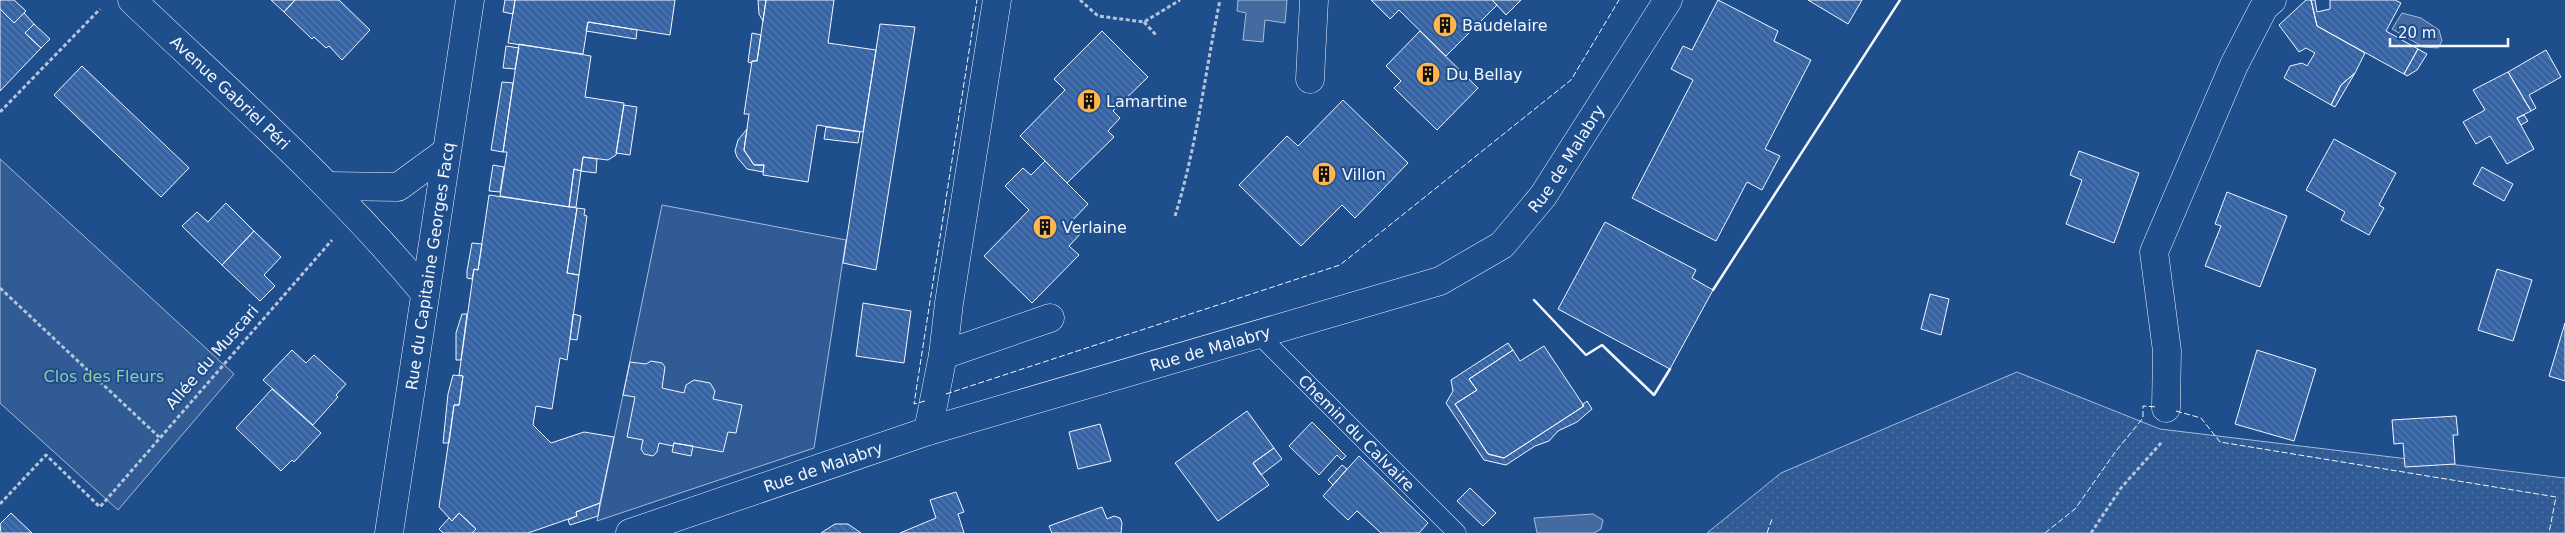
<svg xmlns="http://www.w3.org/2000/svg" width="2565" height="533" font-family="'DejaVu Sans',sans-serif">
	<defs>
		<pattern id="park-dots" width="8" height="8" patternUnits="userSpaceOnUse" patternTransform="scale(1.25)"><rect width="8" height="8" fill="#305b95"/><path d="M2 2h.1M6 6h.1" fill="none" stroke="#4e73a5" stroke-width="1.8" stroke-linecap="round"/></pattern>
		<pattern id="building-back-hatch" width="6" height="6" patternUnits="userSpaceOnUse" patternTransform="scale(1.25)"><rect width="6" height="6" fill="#3563a3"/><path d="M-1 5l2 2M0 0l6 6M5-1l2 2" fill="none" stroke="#537ab1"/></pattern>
	</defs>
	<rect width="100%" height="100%" fill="#1f4e8c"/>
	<path fill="url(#park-dots)" stroke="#a8bbd7" d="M2017 372 2160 429 2565 478V533H1707L1781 473Z"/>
	<path fill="#305b95" stroke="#a8bbd7" d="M0 159 234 374 118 510 0 403Z
		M662 205 846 240 814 448 597 521Z"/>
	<path fill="#446ba0" stroke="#a8bbd7" d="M1238 0H1287L1285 23 1265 20 1263 42 1243 40 1246 13 1237 11Z
		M2402 13 2421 18 2439 30 2442 41 2438 48 2423 47 2392 29Z
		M1593 514 1603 520 1601 529 1594 533H1537L1534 518Z"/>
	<path fill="url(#building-back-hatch)" stroke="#f2f6ff" d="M0 0H14L26 11 14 23 0 9Z
		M271 0H295L284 12Z
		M295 0H339L370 30 342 60 329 46 326 48 314 37 312 39 284 12Z
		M505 0H515L513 14 503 12Z
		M515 0H675L670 35 588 22 583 54 508 43Z
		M758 0H766L763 21 759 14Z
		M766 0H834L828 43 876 50 863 132 817 125 808 182 763 175 764 165H754L744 150 749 114H744L752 61H757Z
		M1371 0H1492L1497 5 1446 56 1399 10 1390 19Z
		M1492 0H1521L1506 15Z
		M1718 0 1778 31 1774 41 1811 60 1765 149 1780 156 1762 190 1747 182 1716 241 1632 198 1693 80 1671 69 1683 46 1692 50Z
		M1808 0H1862L1848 24Z
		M2306 0H2311L2317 26 2365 53 2355 73 2341 85 2331 105 2284 78 2290 66 2302 63 2307 66 2315 53 2306 48 2299 52 2279 25Z
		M2311 0H2315L2317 12 2330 9V0H2395L2401 3 2386 31 2418 49 2404 74 2317 26Z
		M0 9 14 23 24 13 34 24 25 33 41 48 0 91Z
		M588 22 637 30 636 39 586 31Z
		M34 24 50 39 41 48 25 33Z
		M880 24 915 27 876 270 843 263Z
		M1102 31 1148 77 1113 111 1120 118 1108 131 1114 137 1067 183 1020 136 1065 90 1054 79Z
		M1420 31 1478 88 1437 130 1394 88 1401 81 1386 66Z
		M752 33 761 35 757 61H752L751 63 748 62Z
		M519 44 591 56 585 97 624 103 616 155 608 160 583 157 581 171 574 169 569 207 500 196 507 152H503Z
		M506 46 519 48 515 69 503 68Z
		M2418 49 2427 54 2417 70 2407 76 2404 74Z
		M2546 50 2561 77 2529 95 2536 108 2531 111 2508 72Z
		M82 66 189 168 161 197 54 95Z
		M2508 72 2531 111 2517 118 2534 149 2507 164 2490 136 2476 144 2463 122 2485 110 2473 90Z
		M2355 73 2335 107 2331 105 2341 85Z
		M502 82 513 83 503 152 491 150Z
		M1343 100 1408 163 1355 218 1342 205 1301 246 1239 185 1287 136 1298 146Z
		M624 105 637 107 630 155 616 153Z
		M2524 115 2528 121 2521 125 2517 118Z
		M826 127 860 132 858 143 824 139Z
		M747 129 744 150 754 165H764L763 172 747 169 737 157 735 151 738 140Z
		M2334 139 2396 173 2379 205 2384 208 2369 235 2341 220 2345 212 2306 190Z
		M2079 151 2139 173 2114 243 2066 224 2082 180 2070 175Z
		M583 157 597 159 596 173 581 171Z
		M1045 161 1088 204 1071 222 1082 232 1069 246 1079 255 1032 303 984 256 1029 210 1005 186 1023 168 1031 175Z
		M493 165 504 167 500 192 489 191Z
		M2482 167 2513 184 2504 201 2473 184Z
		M574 169 581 171 576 207H569Z
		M2227 192 2287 216 2260 287 2205 266 2221 226 2215 224Z
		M489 195 577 208 567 273 579 275 567 360 560 358 552 409 536 406 533 425 551 443 584 432 614 437 600 503 576 512 577 516 528 533H472L476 529 459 513 452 521 439 507 454 405H459L463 376 459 375 474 269 478 270Z
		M226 203 254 231 222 265 182 226 197 212 208 222Z
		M577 208 585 209 584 215 587 216 579 275 567 273Z
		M1605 222 1696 270 1692 278 1713 290 1670 369 1558 309Z
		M254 231 281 257 264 275 275 286 260 301 222 265Z
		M472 243 482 244 478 270 474 269 472 279 467 278V271Z
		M2497 269 2532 280 2513 341 2478 330Z
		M1930 294 1949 299 1941 335 1921 329Z
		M863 303 911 311 904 363 856 356Z
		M462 314H467L461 360H456V333Z
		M573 314 581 316 577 340 570 339Z
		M2565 323V381L2549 376Z
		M1508 343 1513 350 1469 379 1477 390 1455 404 1488 454 1504 458 1584 406 1582 405 1587 401 1592 409 1577 422 1558 431 1549 441 1535 446 1506 465 1484 460 1446 403 1453 391 1451 380Z
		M1544 346 1584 406 1504 458 1488 454 1455 404 1477 390 1469 379 1513 350 1520 361Z
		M292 350 306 363 314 355 346 384 336 395 338 397 313 425 263 380Z
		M2257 350 2316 369 2294 441 2235 424Z
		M651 361 662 363 665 367 662 388 684 393 686 385 694 380 710 383 715 391 713 399 742 405 736 433 728 432 723 452 674 443 673 446 659 443 657 452 653 456 644 454 641 449 643 440 627 437 635 397 623 395 630 362 646 364Z
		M453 375 463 376 459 405H454L449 443H443L448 394Z
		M272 389 321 433 294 462 292 460 281 471 236 428Z
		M1247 411 1274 448 1253 463 1269 485 1218 521 1175 463Z
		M2456 416 2458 435H2453L2455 464 2405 467 2403 443 2394 444 2392 420Z
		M1312 422 1346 456 1342 460 1337 455 1319 475 1289 446Z
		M1100 424 1111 461 1078 469 1069 432Z
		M674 443 693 446 691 456 672 452Z
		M1274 448 1282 459 1261 475 1253 463Z
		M1359 456 1428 523 1419 533H1381L1357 511 1348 520 1323 496Z
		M1342 465 1347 469 1333 485 1328 480Z
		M1470 488 1496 513 1483 526 1457 501Z
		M956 492 964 512 958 514 964 533H900L936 518 930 500Z
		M600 503 598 516 570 525 568 520 577 516 576 512Z
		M1102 507 1107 519 1114 516 1120 518 1122 523 1121 533H1052L1049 526Z
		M11 513 32 533H1L0 524Z
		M459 513 476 529 472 533H443L439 529 449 518 452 521Z
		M835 524H848L861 533H821Z"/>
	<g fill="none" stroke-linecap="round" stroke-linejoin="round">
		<defs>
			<g id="service">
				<path id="s1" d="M1257 333 1457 533"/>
			</g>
			<g id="minor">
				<path id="s2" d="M132 0C232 95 336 186 424 292"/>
				<path d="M1310 79 1314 0"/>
				<path d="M328 186 398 187 446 152"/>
				<path d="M943 355 1050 318"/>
				<path d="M2166 408 2167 351 2154 252 2234 65 2264 7 2272 0"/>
				<path d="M928 431 943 355 949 303 997 0"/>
				<path id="s3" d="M389 533 470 0"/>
				<path id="s4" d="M630 533 928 431 1440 281 1502 245 1543 196 1668 0"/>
			</g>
		</defs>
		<use href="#service" stroke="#f2f6ff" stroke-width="19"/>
		<use href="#minor" stroke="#f2f6ff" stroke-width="29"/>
		<path stroke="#b3c4dc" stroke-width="3" stroke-dasharray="4 2.5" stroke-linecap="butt" d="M1080 0 1098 16 1144 22 1180 0
			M1144 22 1157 36
			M0 112 100 9
			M1175 216C1197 146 1205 72 1220 0
			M0 288 159 437
			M0 504 46 455 100 507 332 240
			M2091 533 2121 488 2161 443"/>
		<use href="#service" stroke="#1f4e8c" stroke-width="18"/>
		<use href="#minor" stroke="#1f4e8c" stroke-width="28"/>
		<path stroke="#f2f6ff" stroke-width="1" stroke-dasharray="6 2.5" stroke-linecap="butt" d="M946 394 1340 265 1571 80 1619 0
			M925 401 914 404 977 0
			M2176 411 2201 418 2220 442 2556 497 2549 533
			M1767 533 1772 519
			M2045 533 2075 509 2116 451 2143 418V406L2157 407"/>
		<path stroke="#f2f6ff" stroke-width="2.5" d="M1713 290 1900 0
			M1534 300 1586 355 1602 345 1654 395 1670 369"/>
	</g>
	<defs>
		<symbol id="building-disc" viewBox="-11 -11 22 22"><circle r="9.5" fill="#ffb74d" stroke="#1f4e8c"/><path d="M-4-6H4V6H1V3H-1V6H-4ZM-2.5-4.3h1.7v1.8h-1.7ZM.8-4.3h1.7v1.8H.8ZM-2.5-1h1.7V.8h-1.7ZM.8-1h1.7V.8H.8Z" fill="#111"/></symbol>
	</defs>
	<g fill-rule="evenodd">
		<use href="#building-disc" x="1431" y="11" width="28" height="28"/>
		<use href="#building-disc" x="1414" y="60" width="28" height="28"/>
		<use href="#building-disc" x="1075" y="87" width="28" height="28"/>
		<use href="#building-disc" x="1310" y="160" width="28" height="28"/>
		<use href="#building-disc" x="1031" y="213" width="28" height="28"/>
	</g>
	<g text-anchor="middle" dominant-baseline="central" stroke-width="4" stroke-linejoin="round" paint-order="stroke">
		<g font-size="16" fill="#f2f6ff" stroke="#1f4e8c" text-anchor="start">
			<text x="1462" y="25">Baudelaire</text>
			<text x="1446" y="74">Du Bellay</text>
			<text x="1106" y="101">Lamartine</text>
			<text x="1342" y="174">Villon</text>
			<text x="1062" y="227">Verlaine</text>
		</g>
		<g font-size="16" fill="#f2f6ff" stroke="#1f4e8c">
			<text stroke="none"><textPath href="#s2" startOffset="135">Avenue Gabriel Péri</textPath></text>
			<text stroke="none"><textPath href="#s4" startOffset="1028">Rue de Malabry</textPath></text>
			<text stroke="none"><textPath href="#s3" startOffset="270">Rue du Capitaine Georges Facq</textPath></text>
			<text stroke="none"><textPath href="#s4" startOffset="609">Rue de Malabry</textPath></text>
			<text transform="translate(212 357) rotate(-49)">Allée du Muscari</text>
			<text stroke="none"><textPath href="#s1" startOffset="141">Chemin du Calvaire</textPath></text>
			<text stroke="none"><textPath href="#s4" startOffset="204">Rue de Malabry</textPath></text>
		</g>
		<g font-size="16" fill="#97c8a6" stroke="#1f4e8c">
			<text x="104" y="376">Clos des Fleurs</text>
		</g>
	</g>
	<path d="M2390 38v8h118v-8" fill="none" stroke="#f2f6ff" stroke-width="2.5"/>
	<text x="2398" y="38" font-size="15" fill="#f2f6ff" stroke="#1f4e8c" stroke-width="4" paint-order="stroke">20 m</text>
</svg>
